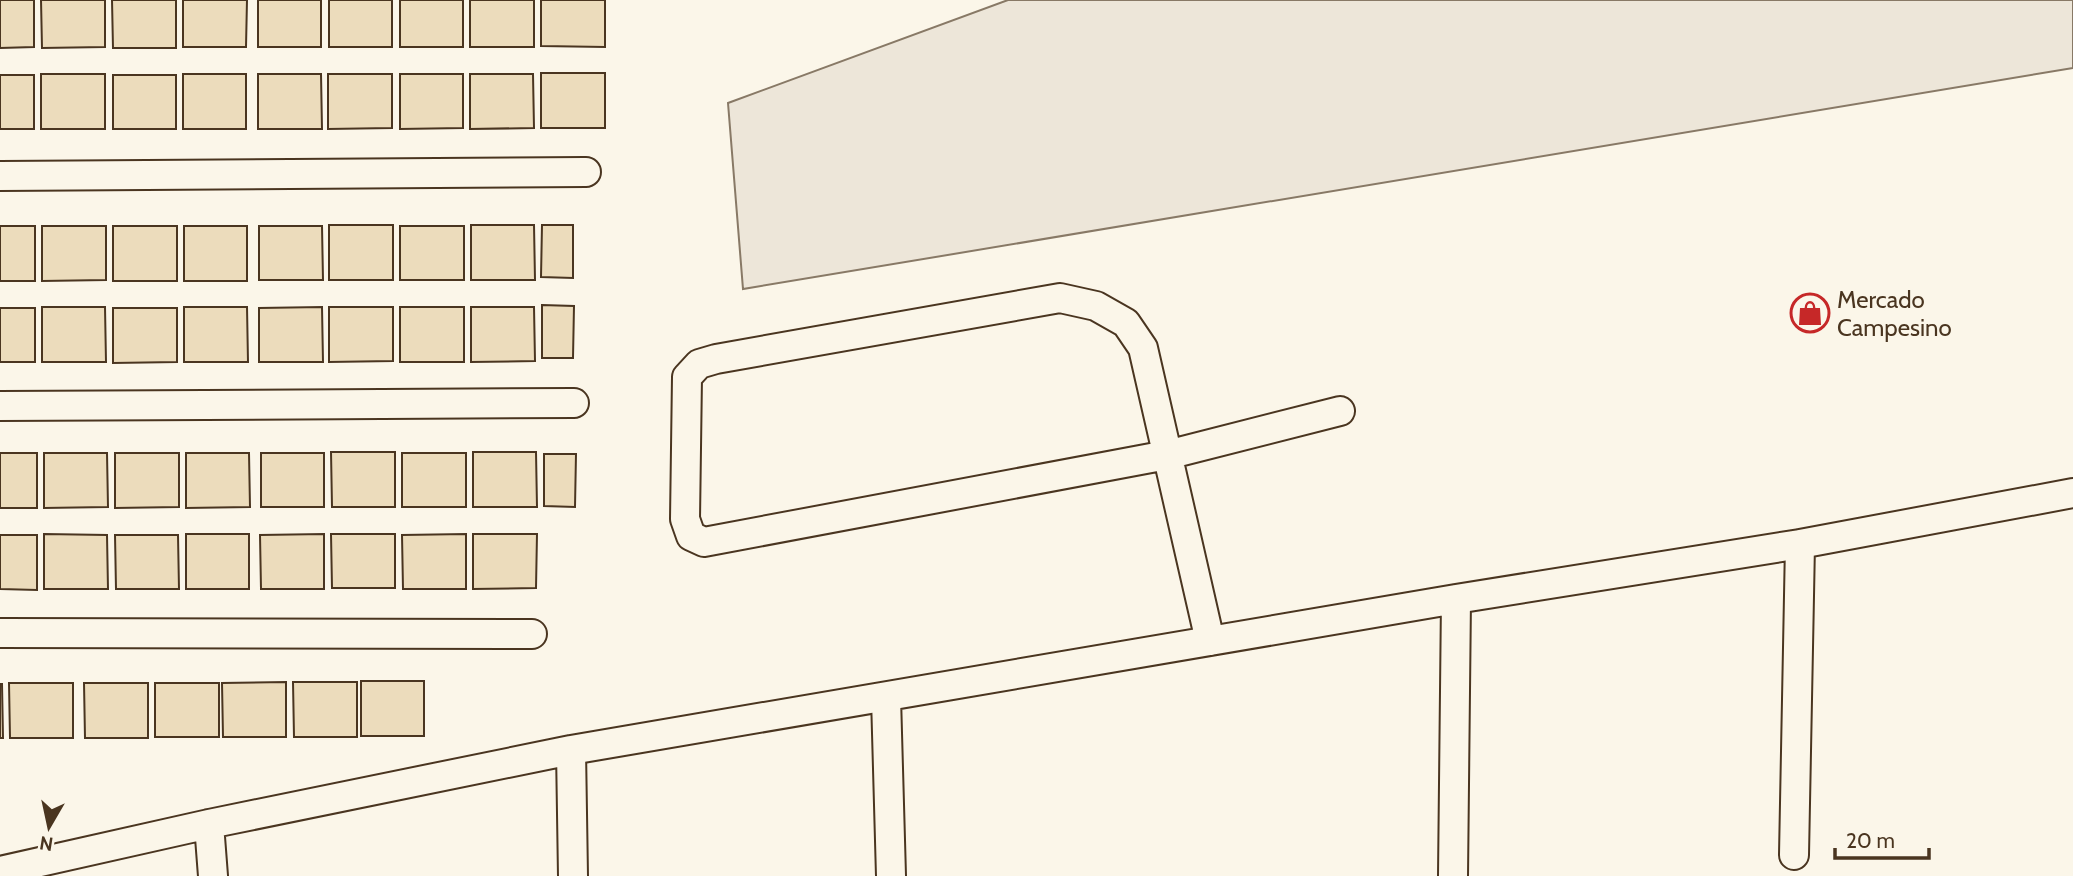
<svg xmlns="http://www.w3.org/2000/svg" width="2073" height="876" font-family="Cabin,sans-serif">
	<rect width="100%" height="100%" fill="#fbf6e9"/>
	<path fill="#ede6d9" stroke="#887966" stroke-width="2" d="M1008 0H2073V68L743 289 728 103Z"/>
	<path fill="#ecdcbc" stroke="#4a3520" stroke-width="2" d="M0 0H34V47L0 48Z
		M41 0H105V47L42 48Z
		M112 0H176V48H113Z
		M183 0H247L246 47H183Z
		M258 0H321V47H258Z
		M329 0H392V47H329Z
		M400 0H463V47H400Z
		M470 0H534V47H470Z
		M541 0H605V47L541 46Z
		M541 73H605V128H541Z
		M41 74H105V129H41Z
		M183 74H246V129H183Z
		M258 74H321L322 129H258Z
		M328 74H392V128L328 129Z
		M400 74H463V128L400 129Z
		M470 74H533L534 128 470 129Z
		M0 75H34V129H0Z
		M113 75H176V129H113Z
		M329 225H393V280H329Z
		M471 225H534L535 280H471Z
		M542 225H573V278L541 277Z
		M0 226H35V281H0Z
		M42 226H106V280L42 281Z
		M113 226H177V281H113Z
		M184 226H247V281H184Z
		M259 226H322L323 280H259Z
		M400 226H464V280H400Z
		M542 305 574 306 573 358H542Z
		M42 307H105L106 362H42Z
		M184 307H247L248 362H184Z
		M322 307 323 362H259V308Z
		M329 307H393V361L329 362Z
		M400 307H464V362H400Z
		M471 307H534L535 361 471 362Z
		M0 308H35V362H0Z
		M113 308H177V362L113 363Z
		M331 452H395V507H332Z
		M473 452H536L537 507H473Z
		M0 453H37V508H0Z
		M44 453H107L108 507 44 508Z
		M115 453H179V507L115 508Z
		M186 453H249L250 507 186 508Z
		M261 453H324V507H261Z
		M402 453H466V507H402Z
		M544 454H576L575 507 544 506Z
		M44 534 107 535 108 589H44Z
		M186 534H249V589H186Z
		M324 534V589H261L260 535Z
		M331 534H395V588H332Z
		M466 534V589H403L402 535Z
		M473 534H537L536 588 473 589Z
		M0 535H37V590L0 589Z
		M115 535H178L179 589H116Z
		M361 681H424V736H361Z
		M286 682V737H223L222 683Z
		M293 682H357V737H294Z
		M9 683H73V738H10Z
		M84 683H148V738H85Z
		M155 683H219V737H155Z
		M0 684H2L3 738H0Z"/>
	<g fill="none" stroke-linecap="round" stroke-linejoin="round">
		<defs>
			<path id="minor" d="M0 176 586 172
				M0 406 574 403
				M0 633 532 634
				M1210 641 1143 348 1126 323 1096 306 1060 298 716 359 699 364 687 377 685 519 691 536 704 542 1167 455 1340 411
				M886 697 891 876
				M571 750 573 876
				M209 824 213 876
				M1794 855 1800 544
				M0 871 209 824 571 750 1456 599 1800 544 2073 493
				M1453 876 1456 599"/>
		</defs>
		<use href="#minor" stroke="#4a3520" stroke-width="32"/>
		<use href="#minor" stroke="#fbf6e9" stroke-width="28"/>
	</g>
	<defs>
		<symbol id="shop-ring" viewBox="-11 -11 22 22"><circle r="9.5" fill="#fbf6e9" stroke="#c62828" stroke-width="1.5"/><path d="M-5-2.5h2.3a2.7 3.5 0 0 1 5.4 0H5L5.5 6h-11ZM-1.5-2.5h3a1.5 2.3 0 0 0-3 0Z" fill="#c62828"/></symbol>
	</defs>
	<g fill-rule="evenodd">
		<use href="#shop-ring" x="1788" y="291" width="44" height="44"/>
	</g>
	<g text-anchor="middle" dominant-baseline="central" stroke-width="5" stroke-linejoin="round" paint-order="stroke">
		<g font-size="24" fill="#4a3520" stroke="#fbf6e9" text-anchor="start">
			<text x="1837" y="299">Mercado<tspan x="1837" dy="28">Campesino</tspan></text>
		</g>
	</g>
	<g transform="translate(49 827) rotate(189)" stroke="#fbf6e9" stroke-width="5" paint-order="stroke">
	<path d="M0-5L12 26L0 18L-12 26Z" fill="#4a3520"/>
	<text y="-10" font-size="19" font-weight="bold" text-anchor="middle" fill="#4a3520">N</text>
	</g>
	<path d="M1835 848v10h94v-10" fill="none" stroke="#4a3520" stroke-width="3.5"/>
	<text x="1846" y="848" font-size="21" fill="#4a3520" stroke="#fbf6e9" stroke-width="5" paint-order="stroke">20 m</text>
</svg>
